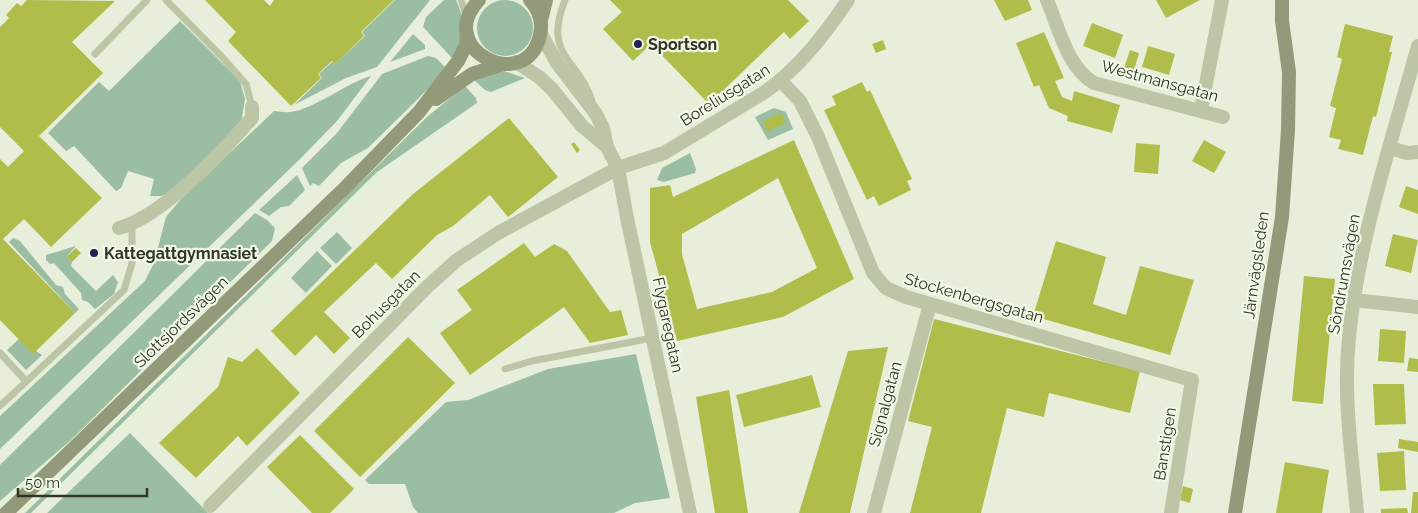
<svg xmlns="http://www.w3.org/2000/svg" width="1418" height="513" font-family="Raleway,sans-serif">
	<rect width="100%" height="100%" fill="#e7efda"/>
	<path fill="#9bbda2" d="M395 0H430L377 67 346 78 294 105 322 78 319 74 332 62 335 64 365 36 362 32Z
		M444 0H456C467 24 463 36 453 59L423 27 426 17Z
		M477 28a28 28 0 1 1 56 0a28 28 0 1 1-56 0Z
		M180 21 240 81 245 99 241 123 172 191 161 196H150L154 179 128 171 121 188 116 191 74 146 66 151 48 133 99 82 109 91Z
		M413 34 425 45V49L390 62Z
		M428 56 436 58 446 68 429 88 368 148 341 163 319 186 313 183 310 186 302 168 337 133 382 74Z
		M501 70 525 78 491 92 485 90 474 80Z
		M371 76 337 121 301 158 0 449V416L145 281 154 263 166 217 181 199 274 111C279 111 285 113 290 112 313 110 346 83 371 76Z
		M465 86 476 98 477 103 377 172 31 513H25L428 116Z
		M774 108 786 112 793 129 768 140 755 117Z
		M690 153 696 169 695 173 664 182 657 180 662 168Z
		M297 175 305 190 289 206 281 207 269 216 259 210Z
		M255 213 267 220 275 228 272 241 71 440 0 501V465Z
		M337 232 352 248 336 264 320 248Z
		M13 238 20 241 56 285 63 287 65 294 79 309 75 313 9 242Z
		M76 246 67 256 72 262 71 266 96 291 113 275 118 282 114 294 95 309 88 302 82 300 81 293 54 263 50 264 46 260V255Z
		M317 251 332 266 306 293 291 278Z
		M19 339 42 355 26 370 7 350Z
		M636 354 670 498 635 503 614 513H418L413 507 405 484H369L365 480 446 402 468 400 548 369Z
		M130 433 208 513H47Z"/>
	<path fill="#b0bd4b" fill-rule="evenodd" d="M27 0 115 1 72 42 103 73 39 136 102 198 51 247 24 219 3 239 75 313 33 354 0 320V159L8 167 24 151 0 127V27L9 18 6 15 17 3 21 6Z
		M205 0H264L270 6 274 0H394L361 32 364 36 335 64 332 61 318 74 321 78 291 106 228 41 236 32Z
		M610 0H788L809 21 790 39 784 32 709 104 651 44 633 61 603 29 622 12Z
		M994 0H1028L1032 10 1005 21Z
		M1156 0H1200L1166 18Z
		M1092 23 1123 35 1115 58 1083 46Z
		M1345 24 1393 36 1389 52H1392L1376 117 1373 116 1363 155 1338 149 1341 140 1329 137 1336 108 1330 106 1342 59 1337 57Z
		M1044 32 1064 78 1055 81 1062 97 1072 101 1074 91 1120 105 1112 133 1067 121 1068 116 1049 108 1039 85 1034 87 1016 43Z
		M883 40 886 49 876 53 872 44Z
		M1148 46 1175 54 1169 75 1142 67Z
		M1130 50 1139 53 1133 74 1123 71Z
		M862 82 867 92 870 90 912 179 907 181 911 190 879 206 874 196 867 200 824 110 836 105 832 96Z
		M781 113 786 123 767 131 763 121Z
		M509 118 558 177 508 217 490 195 453 226 437 235 392 279 376 263 324 312 350 338 334 354 316 335 295 356 271 331 413 194Z
		M794 140 854 279 783 317 677 341 650 242V188L670 185 673 197ZM778 178 817 268 772 292 697 309 682 254V234Z
		M1204 140 1226 152 1214 173 1192 161Z
		M574 142 580 150 577 153 571 144Z
		M1136 143 1160 145 1158 174 1134 172Z
		M1406 186 1418 190V214L1399 207Z
		M1393 234 1418 240 1411 273 1385 266Z
		M1056 241 1106 257 1093 304 1126 315 1140 266 1194 280 1170 355 1033 316Z
		M524 243 535 257 554 244 567 251 610 312 621 310 628 335 590 343 564 307 470 375 440 333 472 310 457 290Z
		M76 248 81 253 72 262 67 256Z
		M1304 276 1335 279 1323 404 1292 401Z
		M934 319 1140 371 1130 413 1049 393 1044 417 1007 408 981 513H910L932 427 908 421Z
		M1380 329 1406 331 1404 363 1378 361Z
		M408 337 455 383 360 477 314 431Z
		M888 347 850 513H799L848 351Z
		M257 348 300 393 247 446 238 436 196 478 159 443 218 387 228 357 242 362Z
		M1409 358 1418 359V372L1407 371Z
		M812 375 821 407 744 427 736 395Z
		M1373 384H1404L1406 424 1375 425Z
		M729 390 748 513H715L696 397Z
		M300 435 354 489 330 513H312L267 467Z
		M1399 439 1418 442V452L1398 448Z
		M1404 451 1406 490 1380 491 1377 453Z
		M1285 462 1329 470 1322 513H1276Z
		M1183 486 1193 489 1190 503 1180 500Z
		M1413 492H1418V513H1411Z
		M1407 508 1408 513H1381V509Z"/>
	<g fill="none" stroke-linecap="round" stroke-linejoin="round">
		<path stroke="#bcc6a7" stroke-width="7" d="M166 0 223 58 246 84 252 107
			M461 0 467 18
			M565 0C542 58 580 58 593 104
			M95 54 147 0
			M0 353 26 381
			M505 369 532 361 652 338
			M0 406 124 290 132 263V224"/>
		<path stroke="#bcc6a7" stroke-width="14" d="M1047 0C1059 28 1067 67 1094 83L1223 117
			M541 34 557 63 596 114 603 128 607 147 618 168 627 218 690 513
			M516 62 539 77 552 89 582 126 607 147
			M781 81 800 101 818 137 873 273 886 288 906 297 1192 380 1171 513
			M1201 110 1222 0
			M1390 148 1407 153 1418 152
			M119 228C162 217 222 152 252 118V107
			M1354 300 1418 307
			M210 506 428 286 457 260 498 233 618 168 664 153 765 92C799 68 825 34 848 0
			M874 513 930 304
			M1357 513C1353 466 1346 419 1347 373 1349 268 1390 147 1418 46"/>
		<path stroke="#929a79" stroke-width="14" d="M479 0C432 49 527 96 540 35 543 22 539 10 530 0
			M541 20 546 0
			M436 99 472 74 500 65
			M6 513 346 187 419 112 458 61 466 45 467 34
			M1235 513 1282 217 1288 130 1289 72 1282 21V0"/>
	</g>
	<g fill="#202352" stroke="#f0f8e6" stroke-width="2">
		<circle cx="638" cy="44" r="5"/>
		<circle cx="94" cy="253" r="5"/>
	</g>
	<g text-anchor="middle" dominant-baseline="central" stroke-width="4.5" stroke-linejoin="round" paint-order="stroke">
		<g font-size="16" font-weight="bold" fill="#313427" stroke="#f0f8e6" text-anchor="start">
			<text x="648" y="44">Sportson</text>
			<text x="104" y="253">Kattegattgymnasiet</text>
		</g>
		<g font-size="16" fill="#313427" stroke="#f0f8e6">
			<text transform="translate(1160 81) rotate(15)">Westmansgatan</text>
			<text transform="translate(725 95) rotate(-32)">Boreliusgatan</text>
			<text transform="translate(1256 265) rotate(-82)">Järnvägsleden</text>
			<text transform="translate(1344 274) rotate(-80)">Söndrumsvägen</text>
			<text transform="translate(974 298) rotate(16)">Stockenbergsgatan</text>
			<text transform="translate(386 304) rotate(-45)">Bohusgatan</text>
			<text transform="translate(181 322) rotate(-44)">Slottsjordsvägen</text>
			<text transform="translate(668 325) rotate(78)">Flygaregatan</text>
			<text transform="translate(885 404) rotate(-75)">Signalgatan</text>
			<text transform="translate(1165 444) rotate(-81)">Banstigen</text>
		</g>
	</g>
	<path d="M18 488v8h129v-8" fill="none" stroke="#313427" stroke-width="2.5"/>
	<text x="25" y="488" font-size="15" fill="#313427" stroke="#f0f8e6" stroke-width="4" paint-order="stroke">50 m</text>
</svg>
